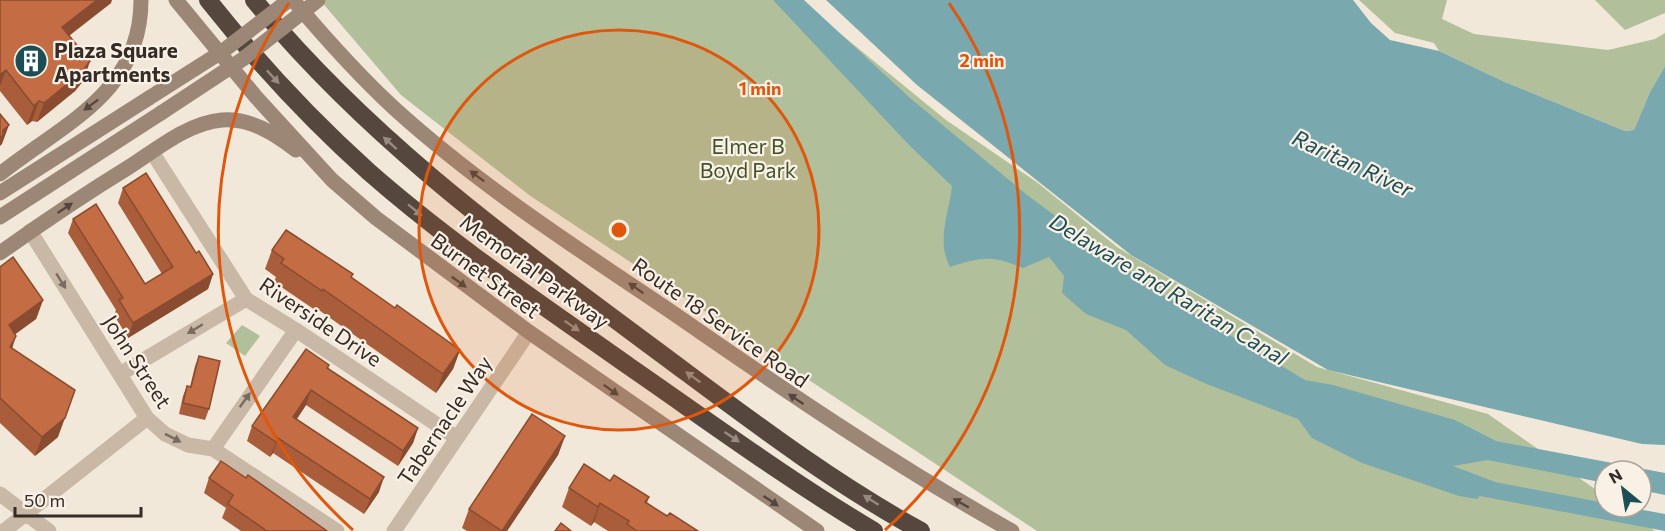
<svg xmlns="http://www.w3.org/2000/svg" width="1665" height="531" font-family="Commissioner,sans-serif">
	<rect width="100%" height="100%" fill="#f1e8da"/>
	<path fill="#b1c09a" d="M320 0H799L946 120 1038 183 1117 247 1317 367 1488 414 1605 496V507H1621L1655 531H1037L529 195 401 95Z
		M1359 0H1447L1442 19 1474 34 1608 50 1655 39 1665 33V66L1650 92 1634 130 1625 131 1505 82 1439 51 1434 43 1395 33Z
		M1595 0H1665V13L1625 30Z
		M242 325 260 336 245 356 226 343Z"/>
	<path fill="#79a8ae" d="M773 0H804L910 98 1027 195 1158 292 1305 380 1333 385 1455 420 1496 441 1665 473V495L1641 490V471H1605V483L1488 460 1453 466 1495 482 1605 503V507H1627L1665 514V531L1480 496 1477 499 1459 496 1362 463 1312 438 1298 419 1204 383 1165 365 1126 330 1086 314 1062 293 1064 276 1049 257 1023 268C992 255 982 257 950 267 936 241 949 213 952 186L909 145Z
		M826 0H1353L1371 23 1390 40 1439 51 1505 82 1625 131 1634 130 1650 92 1665 66V445L1642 444 1328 370 1131 255 917 85Z"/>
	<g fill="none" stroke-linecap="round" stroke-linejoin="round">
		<path stroke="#c9b8a6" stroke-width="15" d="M152 152 246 299 296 330 457 438
			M30 231 147 418 165 434 188 445 213 449 337 531
			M120 374 246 299
			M213 449 296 330
			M0 494 49 531
			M4 531 147 418
			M394 531 529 332"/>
		<path stroke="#9c8777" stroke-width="15" d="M176 0 256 97 332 180 376 218 529 332 817 531
			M293 0C325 38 358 75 395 109 480 186 578 249 673 313 784 390 894 465 1012 531
			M0 174C64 123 141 93 141 0
			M0 193 149 98
			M0 217 161 113
			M0 253C42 223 85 194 129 167 157 149 188 123 222 120 250 118 274 133 296 150"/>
		<path stroke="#56473e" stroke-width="18" d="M208 0C257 62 310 119 369 172 451 244 541 304 630 367 711 423 790 481 874 531
			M254 0C371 141 503 236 648 344 736 409 824 478 921 531"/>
		<path stroke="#9c8777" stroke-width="15" d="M149 98 223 51 289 0
			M161 113 243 59 318 0"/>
	</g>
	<path fill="#a95d3a" d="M0 0 111 3 69 36 84 80 75 91 37 122 32 121 27 125 0 91Z
		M123 188 196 253 213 274 208 289 128 338 114 315 116 310 68 233 73 219 145 284 162 274 118 203Z
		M272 250 352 278 395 308 460 350 453 369 436 393 316 308 315 310 274 282 276 277 265 269Z
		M0 267 43 300 36 319 15 334 12 349 58 437 35 456 0 423Z
		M199 356 209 409 205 420 179 414 183 396 187 386 190 387 195 366Z
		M329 365 328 369 418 428 413 443 398 466 306 405 297 419 379 492 364 514 273 453 270 457 247 441 252 426Z
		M565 436 558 455 507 531H467L462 528 469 509Z
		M209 478H246L327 531H241L222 518 226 508 204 493Z
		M610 481 649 497 647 503 667 516 698 531H608L594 522 591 526 562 507 569 488Z"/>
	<path fill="#894c30" d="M97 0H112L111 3 55 46 62 27Z
		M90 61 84 80 75 91 37 122 44 103Z
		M6 70 0 86V75Z
		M39 101 32 121 27 125 34 106Z
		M9 125 2 144 0 146V138L3 130Z
		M213 274 208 289 128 338 133 323Z
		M43 300 36 319 2 344 9 325Z
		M16 336 10 355V347Z
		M460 350 453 369 436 393 443 374Z
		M311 390 306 405 288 432 293 417Z
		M65 418 58 437 35 456 42 437Z
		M418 428 413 443 398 466 403 451Z
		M565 436 558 455 507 531H502Z
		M278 438 273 453 270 457 276 442Z
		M384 477 379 492 364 514 370 499Z
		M600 503 594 522 591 526 598 507Z"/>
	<path fill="#c46c44" stroke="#894c30" stroke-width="1.5" d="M0 0H97L62 27 90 61 82 72 44 103 39 101 34 106 6 70 0 75Z
		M0 114 9 125 3 130V135L0 138Z
		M146 173 196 253 199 251 213 274 133 323 119 300 123 298 73 219 96 204 145 284 173 267 123 188Z
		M286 230 353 274 351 277 395 308 397 305 460 350 443 374 323 289 322 291 281 263 284 259 272 250Z
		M13 257 43 300 9 325 16 336 10 347 75 390 65 418 42 437 0 398V267Z
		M306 349 329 365 327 368 418 428 403 451 311 390 293 417 384 477 370 499 278 438 276 442 252 426Z
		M199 356 220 361 209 409 183 403 187 386 191 387Z
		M532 414 565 436 502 531 469 509Z
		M221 461 246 478 248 475 327 531H267L228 504 233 495 209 478Z
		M584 464 610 481 614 475 649 497 645 502 667 516 670 513 698 531H637L627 524 629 521 600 503 598 507 569 488Z
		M561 523 571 531H555Z"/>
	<defs><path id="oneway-solid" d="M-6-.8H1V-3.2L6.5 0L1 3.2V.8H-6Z" transform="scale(1.5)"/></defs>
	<g fill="#978b81">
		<use href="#oneway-solid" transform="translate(273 77) rotate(47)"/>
		<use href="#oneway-solid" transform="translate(390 143) rotate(-138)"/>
		<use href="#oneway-solid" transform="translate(415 210) rotate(39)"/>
		<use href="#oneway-solid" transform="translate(572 326) rotate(35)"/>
		<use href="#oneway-solid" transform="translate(693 377) rotate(-144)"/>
		<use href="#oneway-solid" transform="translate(732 437) rotate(34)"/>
		<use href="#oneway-solid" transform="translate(871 500) rotate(-148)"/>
	</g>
	<g fill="#54473f">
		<use href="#oneway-solid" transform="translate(91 105) rotate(143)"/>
		<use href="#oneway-solid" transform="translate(477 176) rotate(-143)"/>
		<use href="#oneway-solid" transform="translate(65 208) rotate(-34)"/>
		<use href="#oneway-solid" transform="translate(459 282) rotate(36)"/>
		<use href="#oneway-solid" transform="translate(636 288) rotate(-145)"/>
		<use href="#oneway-solid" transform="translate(611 390) rotate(35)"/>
		<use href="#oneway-solid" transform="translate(796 399) rotate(-146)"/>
		<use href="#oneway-solid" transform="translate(771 501) rotate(34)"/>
		<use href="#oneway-solid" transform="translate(961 503) rotate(-150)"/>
	</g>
	<g fill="#786b60">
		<use href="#oneway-solid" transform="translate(61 281) rotate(58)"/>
		<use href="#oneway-solid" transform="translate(195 329) rotate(149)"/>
		<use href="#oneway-solid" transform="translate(245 400) rotate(-54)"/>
		<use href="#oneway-solid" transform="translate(173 438) rotate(27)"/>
	</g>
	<circle cx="619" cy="230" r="200" fill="#df570d" fill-opacity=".12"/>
	<g fill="none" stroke="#df570d" stroke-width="3">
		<circle cx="619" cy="230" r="200"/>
		<path d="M353 530A401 401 0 0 1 289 3M949 3A401 401 0 0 1 885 530"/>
	</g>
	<defs>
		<symbol id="building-disc" viewBox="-11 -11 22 22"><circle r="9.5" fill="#1d4e56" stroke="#f9f1e6"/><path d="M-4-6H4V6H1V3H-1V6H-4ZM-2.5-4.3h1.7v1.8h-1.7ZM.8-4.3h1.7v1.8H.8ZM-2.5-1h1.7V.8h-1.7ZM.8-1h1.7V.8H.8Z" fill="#fff"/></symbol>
	</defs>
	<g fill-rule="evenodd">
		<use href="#building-disc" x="12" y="42" width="38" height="38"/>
	</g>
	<g text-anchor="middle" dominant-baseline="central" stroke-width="4.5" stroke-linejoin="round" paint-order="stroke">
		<g font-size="21" font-weight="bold" fill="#352c27" stroke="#f9f1e6" text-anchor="start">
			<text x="54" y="49">Plaza Square<tspan x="54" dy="24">Apartments</tspan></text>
		</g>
		<g font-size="21" fill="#42532b" stroke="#f9f1e6">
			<text x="748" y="145">Elmer B<tspan x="748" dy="24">Boyd Park</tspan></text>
		</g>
		<g font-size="21" fill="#352c27" stroke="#f9f1e6">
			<text transform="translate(535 271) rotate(36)">Memorial Parkway</text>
			<text transform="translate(486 275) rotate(36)">Burnet Street</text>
			<text transform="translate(321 321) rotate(34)">Riverside Drive</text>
			<text transform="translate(721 322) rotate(35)">Route 18 Service Road</text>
			<text transform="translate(138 361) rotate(57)">John Street</text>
			<text transform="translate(444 420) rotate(-56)">Tabernacle Way</text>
		</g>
		<g font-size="22" font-style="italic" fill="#1d4e56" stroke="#f9f1e6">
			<text transform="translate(1353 163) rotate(25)">Raritan River</text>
			<text transform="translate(1169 289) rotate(31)">Delaware and Raritan Canal</text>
		</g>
	</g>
	<circle cx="619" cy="230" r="9" fill="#df570d" stroke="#f9f1e6" stroke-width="3"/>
	<g font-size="18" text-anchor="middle" font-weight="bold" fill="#df570d" stroke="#f9f1e6" stroke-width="4.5" stroke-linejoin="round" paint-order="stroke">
		<text x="982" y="67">2 min</text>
		<text x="760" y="95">1 min</text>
	</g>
	<g transform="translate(1623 489) rotate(330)"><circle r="28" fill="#f9f1e6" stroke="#aba29a" stroke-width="1.5"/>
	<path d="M0-4.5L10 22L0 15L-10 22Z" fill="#1d4e56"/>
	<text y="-9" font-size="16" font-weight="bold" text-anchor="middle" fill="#352c27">N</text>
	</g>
	<path d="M15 507v9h126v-9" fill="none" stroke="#352c27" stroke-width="3"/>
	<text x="24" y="507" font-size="18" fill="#352c27" stroke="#f9f1e6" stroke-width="4.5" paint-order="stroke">50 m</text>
</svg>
